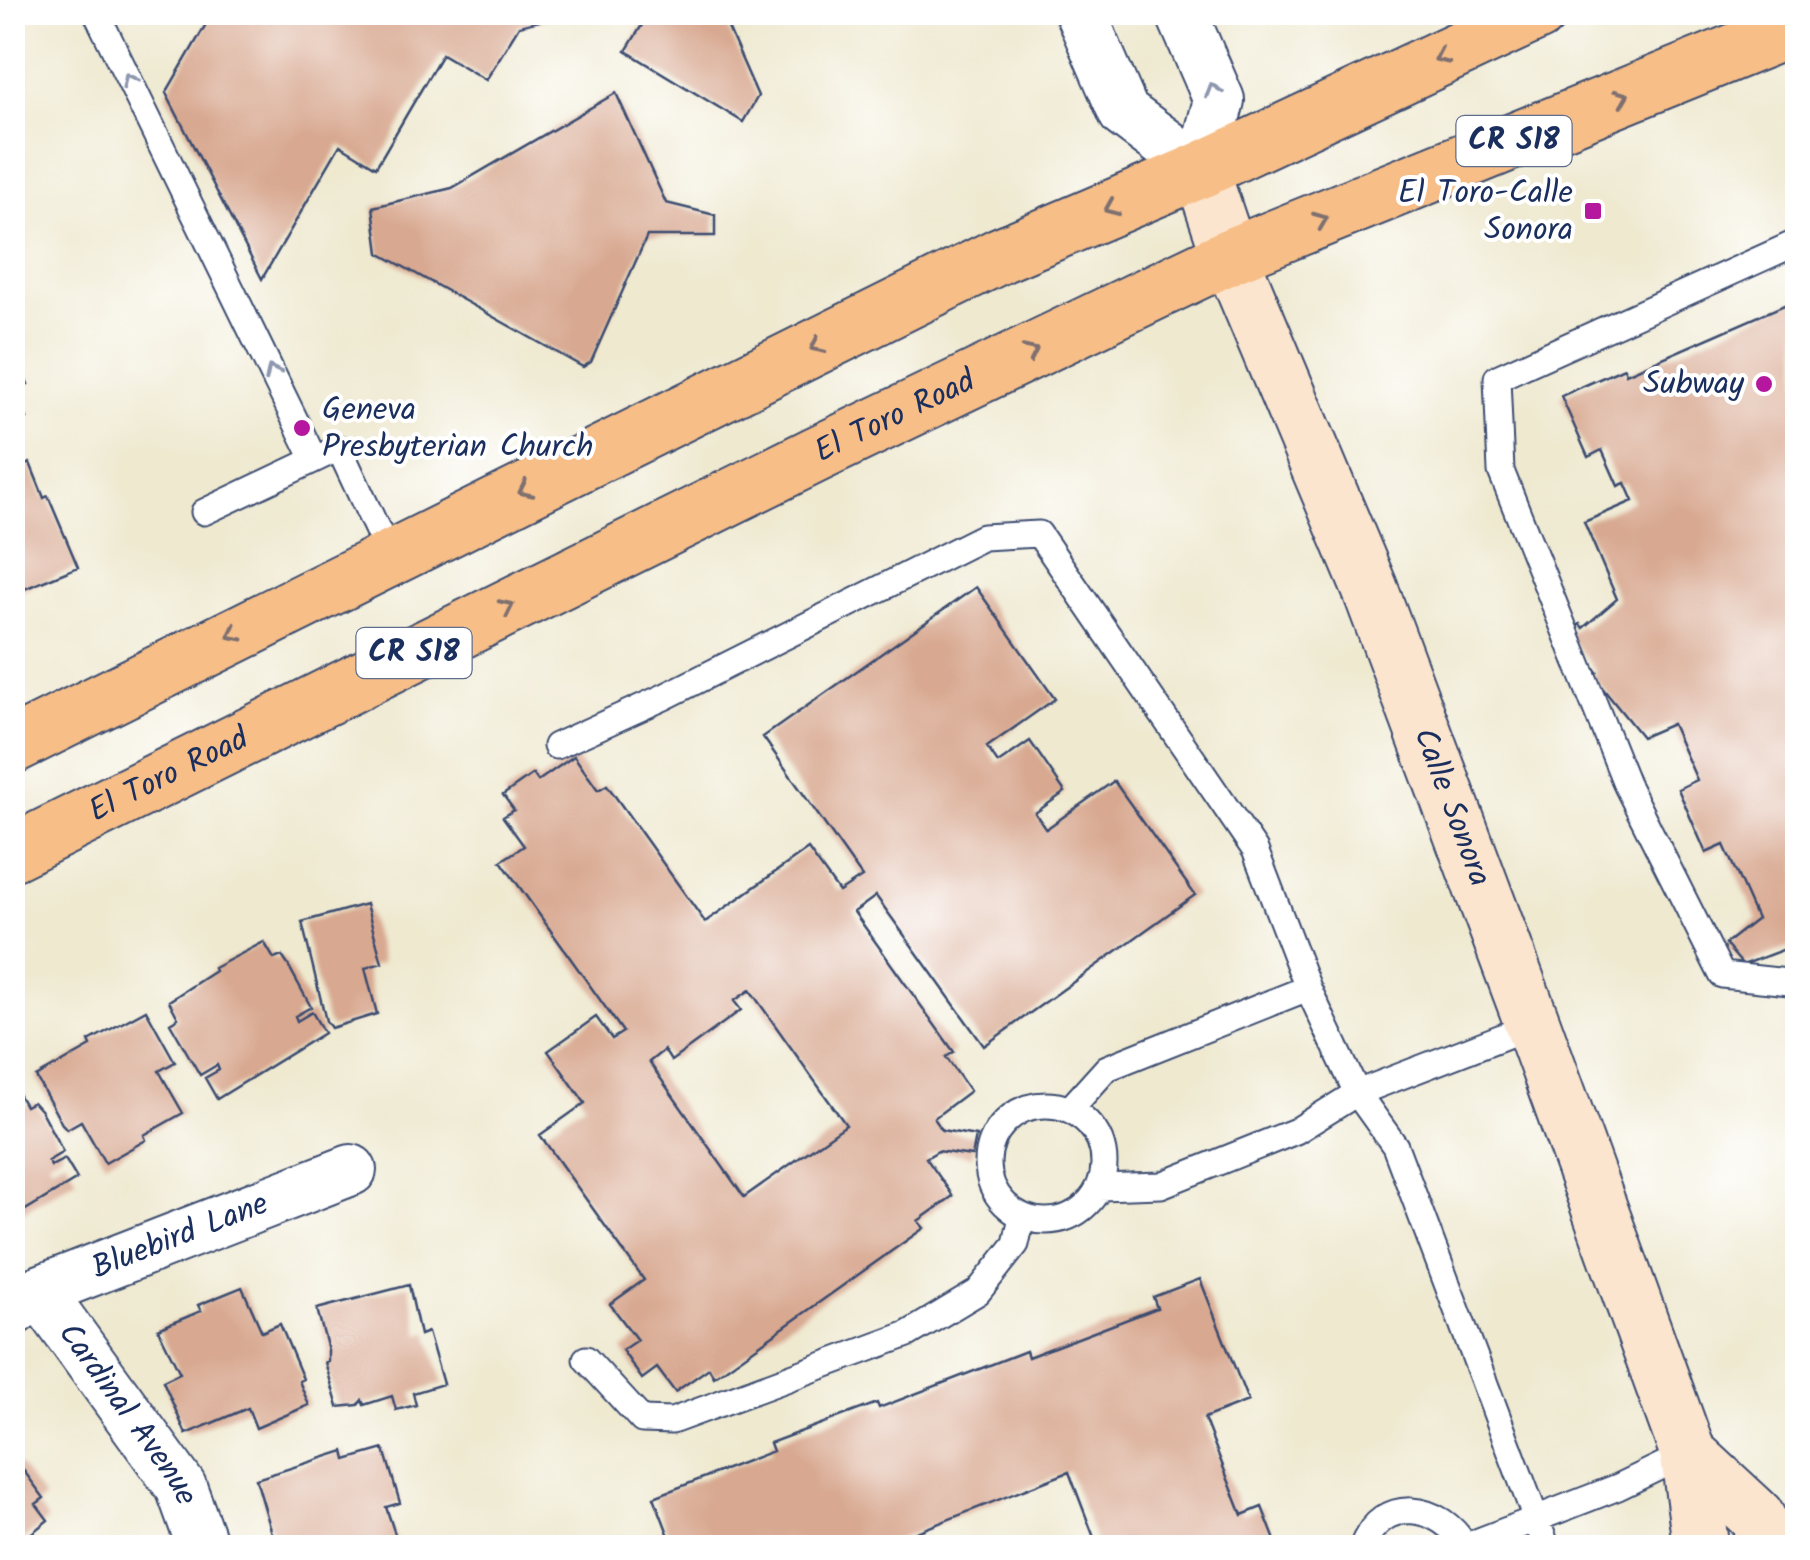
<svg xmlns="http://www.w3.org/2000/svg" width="1810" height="1560" font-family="Kalam,sans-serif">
	<rect width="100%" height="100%" fill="#fff"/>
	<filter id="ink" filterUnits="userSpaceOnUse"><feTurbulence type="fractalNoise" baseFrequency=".01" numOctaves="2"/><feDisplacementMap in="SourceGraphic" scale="20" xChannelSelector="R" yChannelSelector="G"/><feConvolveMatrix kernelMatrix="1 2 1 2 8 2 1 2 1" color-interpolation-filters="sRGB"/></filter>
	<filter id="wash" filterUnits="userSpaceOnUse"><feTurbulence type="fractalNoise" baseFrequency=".0048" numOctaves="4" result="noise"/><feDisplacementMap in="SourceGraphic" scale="40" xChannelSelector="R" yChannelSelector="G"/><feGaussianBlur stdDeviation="2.25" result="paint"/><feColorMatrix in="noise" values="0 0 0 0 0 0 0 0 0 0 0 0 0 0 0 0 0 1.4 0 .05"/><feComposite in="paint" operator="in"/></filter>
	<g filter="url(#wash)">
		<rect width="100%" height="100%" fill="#efe9d0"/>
		<g id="blocks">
			<path fill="#d8a890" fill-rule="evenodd" d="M213 12H567V14L519 26 486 80 442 54 376 167 340 145 262 279 166 93Z
				M650 12H721L758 96 743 122 626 51Z
				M616 93 666 203 715 215V236H647L591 362 583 367 379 253 373 207 452 188Z
				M1798 299V944L1743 965 1725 944 1757 919 1724 845 1706 853 1678 789 1697 780 1672 724 1642 737 1592 675 1597 672 1567 635 1580 624 1583 628 1617 599 1584 522 1633 501 1625 483 1618 486 1602 450 1588 457 1561 396 1624 368 1626 374Z
				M12 346 28 384 15 389 27 418 12 424Z
				M30 463 44 498 48 496 78 567 17 592 12 580V470Z
				M976 587 1055 699 987 747 998 763 1030 741 1065 792 1035 813 1046 829 1114 781 1195 895 984 1046 876 896 854 912 954 1052 946 1057 970 1091 934 1118 942 1130 976 1136 972 1156 938 1151 926 1158 953 1196 918 1221 924 1228 714 1377 709 1368 675 1392 657 1368 642 1379 622 1350 637 1340 610 1304 644 1280 540 1135 585 1103 548 1051 596 1017 612 1039 623 1032 501 861 524 846 503 817 514 810 503 795 533 774 538 781 574 756 598 790 607 785 705 922 808 849 839 892 862 877 763 737ZM750 990 846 1125 744 1197 649 1062 664 1050 671 1061 741 1010 734 1001Z
				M366 904 382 963 365 968 377 1014 331 1028 326 1021 302 922Z
				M264 942 274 959 282 956 288 965 311 1007 295 1016 297 1021 312 1012 324 1033 217 1099 205 1078 219 1070 217 1065 200 1075 170 1023 178 1018 169 1001 215 971 214 968Z
				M146 1010 175 1062 159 1071 183 1113 144 1135 146 1140 105 1163 81 1121 67 1129 62 1124 36 1077 91 1046 89 1041Z
				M15 1088 25 1106 33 1102 41 1111 63 1152 48 1161 51 1166 65 1159 77 1179 22 1212 19 1208 12 1212Z
				M1200 1279 1248 1401 1204 1418 1242 1515 1262 1507 1278 1548H1098L1069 1472 876 1548H656L671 1541 654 1497 773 1451 770 1443 877 1403 879 1408 1026 1351 1028 1357 1157 1308 1153 1297Z
				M409 1285 420 1335 428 1332 443 1384 413 1393 416 1405 396 1410 392 1396 364 1405 362 1400 358 1405 338 1407 325 1362 328 1361V1350L317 1309Z
				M242 1287 262 1332 280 1324 303 1379 299 1381 309 1405 256 1428 248 1408 186 1434 163 1381 180 1373 158 1329 201 1311 198 1305Z
				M384 1449 400 1503 386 1507 397 1540 393 1541 395 1548H281L278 1538 274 1540 256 1479 344 1451 346 1460Z
				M12 1455 44 1498 36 1504 48 1520 13 1548Z"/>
		</g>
	</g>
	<g filter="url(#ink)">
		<use href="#blocks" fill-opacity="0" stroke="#3b4b6f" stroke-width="2.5"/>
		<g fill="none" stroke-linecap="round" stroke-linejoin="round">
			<defs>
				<path id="lane" d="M96 12 314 459
					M1798 242 1497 378 1501 471 1627 786 1722 975 1798 983
					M204 512 339 448 390 557
					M556 746 664 697 983 537 1039 534 1255 850 1308 988 1107 1068 1070 1109
					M1308 988 1357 1093 1395 1146 1547 1548
					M988 1163a58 58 0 1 1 116 0a58 58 0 1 1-116 0Z
					M1100 1187 1161 1185 1296 1131 1357 1093 1533 1025
					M586 1359 642 1420 672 1421 908 1334 978 1292 1016 1244 1022 1217
					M1466 1546 1618 1487 1688 1453
					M1362 1548C1381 1494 1442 1503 1466 1548"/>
				<g id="street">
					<path d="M1080 12 1124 113 1201 170 1219 100 1181 12"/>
					<path id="s1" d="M39 1291 181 1487 203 1548"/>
					<path id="s2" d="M12 1311 39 1291 351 1170"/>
				</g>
				<g id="secondary">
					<path id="s3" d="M1201 170 1230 256 1370 589 1533 1025 1688 1453 1701 1548"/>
					<path d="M1688 1453 1756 1516 1773 1548"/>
				</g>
				<g id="primary">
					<path d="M12 746 1001 255 1201 170 1539 12"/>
					<path id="s4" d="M12 853 817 454 1230 256 1798 26"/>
				</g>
			</defs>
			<use href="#lane" stroke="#3b4b6f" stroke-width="29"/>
			<use href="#street" stroke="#3b4b6f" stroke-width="54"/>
			<use href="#secondary" stroke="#3b4b6f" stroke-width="59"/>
			<use href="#primary" stroke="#3b4b6f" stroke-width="59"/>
			<use href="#lane" stroke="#fff" stroke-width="25"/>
			<use href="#street" stroke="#fff" stroke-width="50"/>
			<use href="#secondary" stroke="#fce5cf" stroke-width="55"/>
			<use href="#primary" stroke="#f7be87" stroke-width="55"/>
		</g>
		<defs><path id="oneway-chevron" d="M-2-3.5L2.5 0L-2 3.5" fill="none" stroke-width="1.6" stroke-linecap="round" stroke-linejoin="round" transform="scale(2.5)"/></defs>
		<g stroke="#7e6f70">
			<use href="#oneway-chevron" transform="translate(1441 57) rotate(155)"/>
			<use href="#oneway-chevron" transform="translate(1622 97) rotate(-22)"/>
			<use href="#oneway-chevron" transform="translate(1111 208) rotate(157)"/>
			<use href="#oneway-chevron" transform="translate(1321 220) rotate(-22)"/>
			<use href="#oneway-chevron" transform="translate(817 346) rotate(154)"/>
			<use href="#oneway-chevron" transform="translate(1031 352) rotate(-26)"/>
			<use href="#oneway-chevron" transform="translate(525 490) rotate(154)"/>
			<use href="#oneway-chevron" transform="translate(507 607) rotate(-26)"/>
			<use href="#oneway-chevron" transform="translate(234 634) rotate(153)"/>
		</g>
		<g stroke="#8d97ae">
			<use href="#oneway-chevron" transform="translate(129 80) rotate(-116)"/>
			<use href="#oneway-chevron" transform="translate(1213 90) rotate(-107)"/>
			<use href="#oneway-chevron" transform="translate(272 372) rotate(-116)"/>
		</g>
	</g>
	<g fill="#b5179e" stroke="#fff" stroke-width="4">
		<rect x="1583" y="201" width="20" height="20" rx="5"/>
		<circle cx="1764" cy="384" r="10"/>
		<circle cx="302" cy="428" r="10"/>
	</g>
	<g text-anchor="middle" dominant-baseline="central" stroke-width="8" stroke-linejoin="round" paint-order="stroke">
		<g fill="#fff" stroke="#5f6d8e" stroke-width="2.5">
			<rect x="1456.5" y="116" width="115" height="50" rx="8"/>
			<rect x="356.5" y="628" width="115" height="50" rx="8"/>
		</g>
		<g font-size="30" font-weight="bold" fill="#1b2f5e">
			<text x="1514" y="141">CR S18</text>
			<text x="414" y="653">CR S18</text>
		</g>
		<g font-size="32" fill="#1b2f5e" stroke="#fff" text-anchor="end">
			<text x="1573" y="193">El Toro-Calle<tspan x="1573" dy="37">Sonora</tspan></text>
			<text x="1744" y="384">Subway</text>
			<text x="322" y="410" text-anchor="start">Geneva<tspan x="322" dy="37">Presbyterian Church</tspan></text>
		</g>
		<g font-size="32" fill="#1b2f5e" stroke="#fff">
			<text stroke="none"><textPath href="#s4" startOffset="985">El Toro Road</textPath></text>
			<text stroke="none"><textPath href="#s4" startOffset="175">El Toro Road</textPath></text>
			<text stroke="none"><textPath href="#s3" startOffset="685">Calle Sonora</textPath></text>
			<text stroke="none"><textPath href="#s2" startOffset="185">Bluebird Lane</textPath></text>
			<text stroke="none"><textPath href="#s1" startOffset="152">Cardinal Avenue</textPath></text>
		</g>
	</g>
	<rect width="1810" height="1560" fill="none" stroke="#fff" stroke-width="50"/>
</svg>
